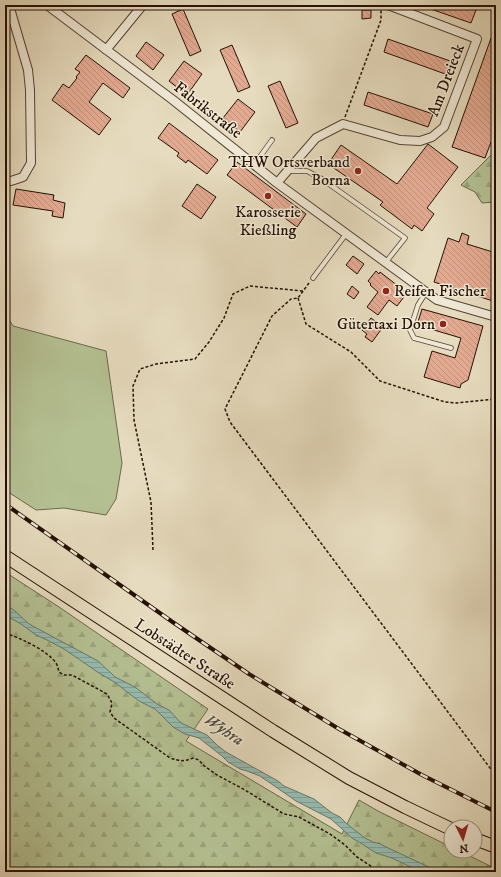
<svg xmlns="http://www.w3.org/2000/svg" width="501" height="877" font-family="'IM FELL DW Pica',serif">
	<defs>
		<pattern id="forest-firs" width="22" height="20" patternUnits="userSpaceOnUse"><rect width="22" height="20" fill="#b4c092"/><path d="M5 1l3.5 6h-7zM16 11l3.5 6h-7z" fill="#9ba47c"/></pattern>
		<pattern id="water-rules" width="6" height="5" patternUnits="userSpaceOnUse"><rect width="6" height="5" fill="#96bbaf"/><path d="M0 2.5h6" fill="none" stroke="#81a095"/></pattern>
		<pattern id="building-back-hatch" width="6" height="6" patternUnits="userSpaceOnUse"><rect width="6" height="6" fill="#e3aa92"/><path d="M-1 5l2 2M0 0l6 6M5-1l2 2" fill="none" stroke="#c3917c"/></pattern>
	</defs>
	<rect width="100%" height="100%" fill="#e6dbbe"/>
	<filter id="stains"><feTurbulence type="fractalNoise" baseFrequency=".005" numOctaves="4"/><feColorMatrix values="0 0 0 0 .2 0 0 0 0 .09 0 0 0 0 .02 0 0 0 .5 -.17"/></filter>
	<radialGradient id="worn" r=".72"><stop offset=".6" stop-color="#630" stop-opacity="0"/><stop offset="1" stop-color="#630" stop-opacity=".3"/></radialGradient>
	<path fill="#b4c092" stroke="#6c684a" d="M5 313 13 326 106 351 122 463 116 499 106 515 64 508 36 510 5 490Z"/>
	<path fill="url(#forest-firs)" stroke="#6c684a" d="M496 147V203L495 202 482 203 475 192 461 185 494 152Z
		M5 572 59 607 208 709 186 741 342 834 359 800 378 811 451 847V851H460L496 869V872H5Z"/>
	<path fill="url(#water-rules)" stroke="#69776a" d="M5 604 15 611 29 624 98 661 115 677 135 687 157 704 169 710 181 723 207 735 217 745 226 752 278 781 284 786 314 799 332 813 340 817 347 824 365 838 373 842 381 844 384 846 433 869 438 872H421L392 858 376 853 359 842 352 838 331 819 296 801 260 776 247 771 240 769 228 762 222 756 199 738 185 734 173 727 155 709 139 701 127 692 116 683 99 673 64 649 47 640 36 635 21 624 5 615Z"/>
	<path fill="url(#building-back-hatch)" stroke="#251003" d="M422 5H462L476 10 471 23 422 6Z
		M183 9 201 51 190 56 172 14Z
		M362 10H371V18L362 19Z
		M495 27H496V133L493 142H491L485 158 452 147Z
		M388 39 453 62 448 75 384 52Z
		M146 42 164 55 153 70 136 56Z
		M232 45 250 87 238 92 220 50Z
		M86 55 130 88 123 98 103 83 89 102 111 119 99 135 52 100 63 84 69 88 77 78 76 77 80 72 75 69Z
		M184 61 202 74 187 95 169 81Z
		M280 81 298 123 286 128 268 86Z
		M368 92 433 114 428 127 364 105Z
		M238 99 255 112 240 132 223 118Z
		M169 123 218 160 207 174 188 160 186 163 177 156 179 153 158 138Z
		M428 144 458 167 427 208 434 214 422 231 414 225 412 229 380 205 383 202 328 164 341 145 397 184Z
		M237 162 306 214 297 227 227 175Z
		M197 184 216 197 201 219 182 206Z
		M16 189 54 195 53 200 65 203 63 218 52 216 53 211 13 205Z
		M462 233 469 236 467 244 496 253V302L434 282 448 238 459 242Z
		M353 256 364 264 357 274 346 265Z
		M376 271 379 274 380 272 407 293 397 306 389 300 378 315 367 307 378 292 370 285 371 284 368 281Z
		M352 286 359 292 354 299 347 294Z
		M422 309 483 326 468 380 461 384 460 388 424 377 432 351 455 358 461 338 417 325Z
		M371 318 383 327 372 342 365 337 367 334 362 330Z"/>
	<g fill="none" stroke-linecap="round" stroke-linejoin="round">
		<defs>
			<path id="lane" d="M254 165 272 140
				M287 171H307L322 179 405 238 386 262
				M313 278 346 234
				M426 292 418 305 410 330 414 338 451 348"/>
			<path id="street" d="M9 5 28 70 30 90 31 163 23 177 11 181
				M47 5 173 100 277 183 437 300 496 317
				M106 50 142 6 144 5
				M277 183 316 138 343 124 400 140 420 141 432 137 444 127 477 39 388 5"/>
			<path id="primary" d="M5 556 273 731 349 778 405 807 451 829
				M475 839 496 847"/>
		</defs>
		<use href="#lane" stroke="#554332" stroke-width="5.5"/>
		<use href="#street" stroke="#554332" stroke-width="10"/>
		<use href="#primary" stroke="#251003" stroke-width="14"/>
		<path stroke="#251003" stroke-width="1.5" stroke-dasharray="3 2" stroke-linecap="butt" d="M345 117 381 20V9
			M309 283 298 298 291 299 272 316 225 409 230 422 496 776
			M298 298 306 324 351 352 380 381 445 402 456 403 496 399
			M153 550 151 502 134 420 133 386 140 369 156 364 195 359 209 342 224 318 233 294 250 286 303 291
			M5 633C20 638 47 650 56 663 58 666 58 669 59 672L64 675H72L107 694 112 703 110 712 114 718 170 758C180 761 183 762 193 758L199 760 203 765 217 775 245 790 284 814 299 817 330 834 345 845 357 857 380 872"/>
		<use href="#lane" stroke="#efe8d5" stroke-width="4"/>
		<use href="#street" stroke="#efe8d5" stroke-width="8"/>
		<use href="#primary" stroke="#e6dbbe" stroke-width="12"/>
		<defs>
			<path id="rail" d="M5 504 174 623 249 674 339 729 422 775 496 812"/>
		</defs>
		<use href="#rail" stroke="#251003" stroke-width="4"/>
		<use href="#rail" stroke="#efe8d5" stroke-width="2.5" stroke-dasharray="8" stroke-linecap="butt"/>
	</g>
	<g fill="#8f2418" stroke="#efe8d5" stroke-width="1.5">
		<circle cx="358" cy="171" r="4"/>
		<circle cx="268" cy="196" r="4"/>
		<circle cx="386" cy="291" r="4"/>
		<circle cx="443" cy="324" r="4"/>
	</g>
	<g text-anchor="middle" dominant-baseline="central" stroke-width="3" stroke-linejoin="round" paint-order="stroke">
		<g font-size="16" fill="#251003" stroke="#efe8d5">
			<text transform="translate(446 80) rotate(-69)">Am Dreieck</text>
			<text transform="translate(208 110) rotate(38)">Fabrikstraße</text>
			<text transform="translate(185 654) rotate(33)">Lobstädter Straße</text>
		</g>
		<g font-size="16" fill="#251003" stroke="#efe8d5" text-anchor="end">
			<text x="350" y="162">THW Ortsverband<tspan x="350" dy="18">Borna</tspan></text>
			<text x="268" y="212" text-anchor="middle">Karosserie<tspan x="268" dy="18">Kießling</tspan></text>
			<text x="394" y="291" text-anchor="start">Reifen Fischer</text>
			<text x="435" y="324">Gütertaxi Dorn</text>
		</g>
		<g font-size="17" font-style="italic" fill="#4d4c3f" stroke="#efe8d5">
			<text transform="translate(224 730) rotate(33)">Wyhra</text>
		</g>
	</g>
	<rect width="501" height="877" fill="none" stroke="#e6dbbe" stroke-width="20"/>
	<rect x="6" y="6" width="489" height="865" fill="none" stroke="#251003" stroke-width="2"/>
	<rect x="10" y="10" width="481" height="857" fill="none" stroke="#251003"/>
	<g transform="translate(463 839) rotate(175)"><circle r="19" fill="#efe8d5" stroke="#9e9281"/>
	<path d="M0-3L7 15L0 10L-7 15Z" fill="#8f2418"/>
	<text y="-6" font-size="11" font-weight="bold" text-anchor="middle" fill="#251003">N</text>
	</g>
	<rect width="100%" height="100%" filter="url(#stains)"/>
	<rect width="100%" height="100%" fill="url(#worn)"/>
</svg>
